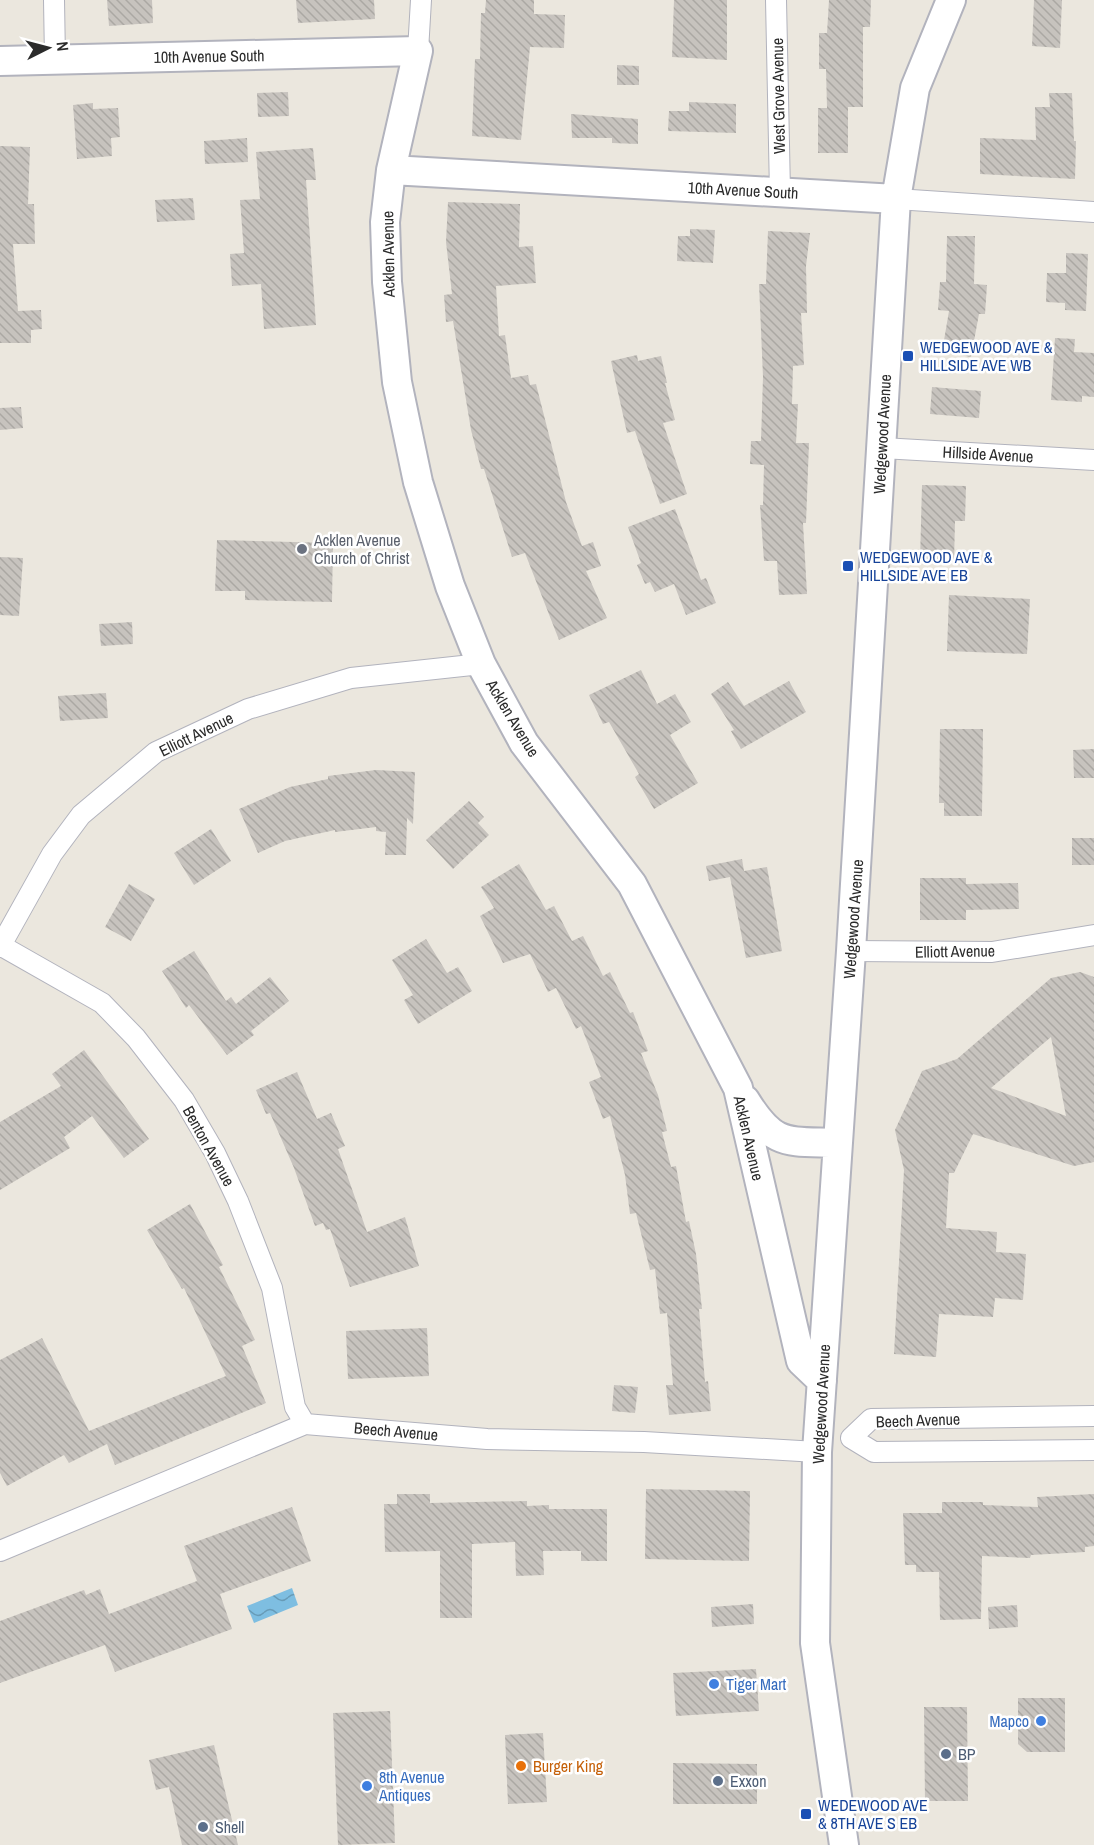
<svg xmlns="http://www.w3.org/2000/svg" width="1094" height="1845" font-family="'Archivo Narrow',sans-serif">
	<defs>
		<pattern id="water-waves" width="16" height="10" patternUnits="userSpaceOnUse" patternTransform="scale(1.5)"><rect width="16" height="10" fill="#7ebee1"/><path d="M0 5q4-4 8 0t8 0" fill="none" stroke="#679bb7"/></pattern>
		<pattern id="building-back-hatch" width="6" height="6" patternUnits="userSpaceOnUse" patternTransform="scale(1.5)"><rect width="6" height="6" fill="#c7c3be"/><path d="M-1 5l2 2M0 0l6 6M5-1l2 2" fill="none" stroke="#aba8a3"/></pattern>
	</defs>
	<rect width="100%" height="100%" fill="#ebe7de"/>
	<path fill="url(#water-waves)" d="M292 1588 298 1605 254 1623 247 1606Z"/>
	<path fill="url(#building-back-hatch)" fill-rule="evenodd" d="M107 0H152L153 23 109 26Z
		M296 0H374L375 19 298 23Z
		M486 0H534V14L565 15 564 48 530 47 521 140 472 136 475 59H480L481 13H485Z
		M674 0H727V60L672 57Z
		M829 0H871L870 27H863V107H848V153H818V108H827L826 69H819V33H827Z
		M1034 0H1062L1060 48 1032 46Z
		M617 65 639 66V85H617Z
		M288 92 289 116 258 117 257 93Z
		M1049 93H1072L1074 141H1076L1075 179 980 174V138L1036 140 1035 107H1050Z
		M689 102 736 104V133L668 131 669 111H689Z
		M93 103V109L118 108 120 137 111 138 112 156 77 159 73 105Z
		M571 114 638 119V144L612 143V138H572Z
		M247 138 248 162 205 164 204 141Z
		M0 146 30 147 28 204H34L35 244H13L18 311 41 310 42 329 31 330V343H0Z
		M313 148 316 180H306L316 325 264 329 261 284 232 286 230 254 244 253 240 200 260 199 256 152Z
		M193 198 195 220 157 222 155 200Z
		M448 202 520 204 519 247 533 246 536 283 496 286 499 336 505 335 511 378 528 375 530 385 536 384 566 502 582 546 593 542 601 566 586 571 607 618 559 640 525 553 512 557 484 469H481L471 430 453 321 446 322 444 295 452 294 446 242Z
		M690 229 715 230 713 263 677 261 678 236H690Z
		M768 231 810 233 806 266 807 313H801L804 365 793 366 792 404H798L796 443H809L806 523H803L807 594 779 595 777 561H764L760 505H763L764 465 750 464 751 441H761L763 377 759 284H766Z
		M947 236H975L974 284 987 285 985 314H979L971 357 942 352 949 311 938 310 940 282H946Z
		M1066 253 1088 254 1086 311 1065 310V303L1046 302 1047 273H1066Z
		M1055 338 1075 339 1074 352 1094 353V397L1082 396V402L1051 400Z
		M637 355 638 361 661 356 667 383H665L675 420 663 423 687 494 660 504 635 431 627 433 611 361Z
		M932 387 981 391 979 418 930 414Z
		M21 407 23 428 0 430V408Z
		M922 485 966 486 965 521H955L954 562 920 561Z
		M675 509 701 580 706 578 716 603 686 615 674 584 655 592 650 582 645 584 637 565 641 563 628 527Z
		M217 540 333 543 332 602 245 600V591H215Z
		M0 557 23 558 19 616 0 615Z
		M949 595 1030 599 1027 654 947 651Z
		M132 622 133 644 101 646 99 624Z
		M641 670 657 704 675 694 691 722 670 735 698 783 654 809 635 777 639 774 609 722 603 724 589 695Z
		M789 681 806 712 741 749 731 731 734 730 711 694 728 682 744 706Z
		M106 693 108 718 60 721 58 696Z
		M940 729H983L982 816H944V803H939Z
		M1094 749V778H1074L1073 750Z
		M376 770 415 772 413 824 407 818 406 855H385L386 832 376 831V827L335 832V830L285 841 258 853 239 809 290 787 328 779V776Z
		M469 801 484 817 478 823 489 835 453 869 426 840Z
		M211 829 231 861 194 885 174 853Z
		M1072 838H1094V865H1072Z
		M742 859 744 871 767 867 782 951 746 958 730 877 709 881 706 866Z
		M519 864 546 910 554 906 572 941 583 936 603 976 610 972 630 1013 633 1012 648 1051 641 1053 658 1095 667 1131 662 1132 671 1167 676 1166 686 1222 689 1221 696 1254 702 1309H699L705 1382 708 1381 711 1411 669 1415 666 1385H673L667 1313 660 1314 655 1269 650 1270 636 1213 630 1214 625 1175 610 1116 603 1119 589 1082 601 1077 581 1026 576 1029 556 988 548 992 530 954 503 963 480 916 494 908 481 887Z
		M920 878H966V884L1018 883 1019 909 966 910V920H920Z
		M129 884 155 899 131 941 105 927Z
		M426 939 447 973 458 967 472 991 418 1024 404 1000 413 995 392 960Z
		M194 951 226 1001 231 997 236 1004 270 977 289 1001 251 1031 254 1035 227 1055 189 1005 186 1008 162 971Z
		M1080 972 1094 977V1162L1074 1166 973 1134 954 1173H949L946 1228 997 1232 996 1252 1026 1254 1023 1300 995 1298 993 1317 939 1314 936 1357 894 1354 904 1170 895 1130 922 1071 957 1059 1051 978ZM1051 1037 1066 1116 991 1088Z
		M84 1050 149 1139 124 1158 92 1116 64 1137 70 1148 0 1190V1122L61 1086 52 1074Z
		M297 1072 317 1119 331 1113 345 1146 338 1149 367 1232 405 1217 419 1266 350 1287 330 1229 326 1230 323 1223 315 1226 294 1168 270 1113 266 1114 256 1090Z
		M190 1204 223 1265 219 1267 255 1340 242 1346 266 1403 115 1465 107 1444 69 1463 64 1455 7 1486 0 1473V1360L42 1338 89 1431 226 1376 184 1288 182 1289 147 1230Z
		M427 1328 429 1376 348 1379 346 1331Z
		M614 1385 638 1387 635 1413 612 1411Z
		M646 1489 750 1491 749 1561 645 1559Z
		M397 1494H430V1503L527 1501V1506L549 1505V1509H607V1561H581V1551H543L544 1575 516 1576 515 1542 472 1544V1618H440V1551L385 1552 384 1504H397Z
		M1094 1494V1546L1085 1547V1552L1031 1555 1030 1558 982 1556 981 1619 940 1620 939 1572H916V1565H905L903 1513H942V1502H983V1505L1038 1507 1037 1497Z
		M292 1507 311 1561 220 1594 232 1629 115 1672 105 1645 0 1683V1621L84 1590 86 1595 100 1589 109 1614 197 1581 184 1546Z
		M753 1604 754 1624 712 1627 711 1607Z
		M1017 1605 1018 1627 989 1629 988 1607Z
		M756 1669 759 1711 676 1716 673 1673Z
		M1018 1698H1065V1752H1027L1018 1744Z
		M924 1707H967L968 1801H925Z
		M390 1711 395 1843 338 1845 333 1713Z
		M543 1733 547 1802 508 1804 505 1735Z
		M214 1745 238 1845H182L169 1787 156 1790 149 1760Z
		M673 1763 757 1764V1804H673Z"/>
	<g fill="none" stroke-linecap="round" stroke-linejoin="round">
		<defs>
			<path id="street" d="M54 0 55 59
				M776 0 780 192
				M418 51 421 0
				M896 199 1094 212
				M882 448 1094 460
				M0 945 102 1003 136 1038 184 1100 215 1153 238 1201 272 1288 295 1407 305 1424
				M0 947 52 854 81 815 156 752 248 709 351 678 481 664
				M851 951 992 952 1094 935
				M851 1438 871 1419 1094 1416
				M851 1438 874 1452 1094 1450
				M0 1551 305 1424 487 1439 644 1442 817 1452"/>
			<path id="secondary" d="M0 61 418 51 391 170 385 222 387 282 397 382 418 482 450 586 481 664 524 743 632 884 738 1088 801 1361 822 1381
				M391 170 896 199
				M745 1100C774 1147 786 1141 837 1143
				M844 1845 815 1643 817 1452 851 951 896 199 915 88 951 0"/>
		</defs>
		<use href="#street" stroke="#b2b3bd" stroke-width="22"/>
		<use href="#secondary" stroke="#b2b3bd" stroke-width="32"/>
		<use href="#street" stroke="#fff" stroke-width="20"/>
		<use href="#secondary" stroke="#fff" stroke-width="28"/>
	</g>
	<g fill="#1a4fb4" stroke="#fff" stroke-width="2">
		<rect x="902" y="350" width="12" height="12" rx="3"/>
		<rect x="842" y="560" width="12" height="12" rx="3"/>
		<rect x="800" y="1808" width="12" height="12" rx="3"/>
	</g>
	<circle fill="#6b7280" stroke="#fff" stroke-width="2" cx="302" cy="549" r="6"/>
	<g fill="#3f7fe0" stroke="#fff" stroke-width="2">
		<circle cx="714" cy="1684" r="6"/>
		<circle cx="1041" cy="1721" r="6"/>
		<circle cx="367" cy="1786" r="6"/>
	</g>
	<g fill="#5c6f8a" stroke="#fff" stroke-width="2">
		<circle cx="946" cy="1754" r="6"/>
		<circle cx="718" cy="1781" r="6"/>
		<circle cx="203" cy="1827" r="6"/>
	</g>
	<circle fill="#e8710a" stroke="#fff" stroke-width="2" cx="521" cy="1766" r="6"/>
	<g text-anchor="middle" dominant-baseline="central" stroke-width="5" stroke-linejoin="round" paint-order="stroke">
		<g font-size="16" fill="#2b2b2b" stroke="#fff">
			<text transform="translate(209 56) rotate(-1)">10th Avenue South</text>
			<text transform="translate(778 96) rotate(-91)">West Grove Avenue</text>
			<text transform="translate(743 190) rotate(3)">10th Avenue South</text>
			<text transform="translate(388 254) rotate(-91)">Acklen Avenue</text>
			<text transform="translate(882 434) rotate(-87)">Wedgewood Avenue</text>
			<text transform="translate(988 454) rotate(3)">Hillside Avenue</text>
			<text transform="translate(513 718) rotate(59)">Acklen Avenue</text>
			<text transform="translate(196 734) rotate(-26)">Elliott Avenue</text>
			<text transform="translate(853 919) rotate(-86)">Wedgewood Avenue</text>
			<text transform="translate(955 951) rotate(-1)">Elliott Avenue</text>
			<text transform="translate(749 1138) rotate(77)">Acklen Avenue</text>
			<text transform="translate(209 1146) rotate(61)">Benton Avenue</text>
			<text transform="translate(821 1404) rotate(-87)">Wedgewood Avenue</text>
			<text transform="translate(918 1420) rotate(-2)">Beech Avenue</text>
			<text transform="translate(396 1431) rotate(5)">Beech Avenue</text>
		</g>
		<g font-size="16" fill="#164399" stroke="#fff" text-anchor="start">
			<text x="920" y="347">WEDGEWOOD AVE &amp;<tspan x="920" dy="18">HILLSIDE AVE WB</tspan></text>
			<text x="860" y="557">WEDGEWOOD AVE &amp;<tspan x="860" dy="18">HILLSIDE AVE EB</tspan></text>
			<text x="818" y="1805">WEDEWOOD AVE<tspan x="818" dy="18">&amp; 8TH AVE S EB</tspan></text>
		</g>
		<g font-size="16" fill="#5b616d" stroke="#fff" text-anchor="start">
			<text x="314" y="540">Acklen Avenue<tspan x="314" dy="18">Church of Christ</tspan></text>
		</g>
		<g font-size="16" fill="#366cbe" stroke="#fff" text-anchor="start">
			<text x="726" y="1684">Tiger Mart</text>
			<text x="1029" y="1721" text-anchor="end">Mapco</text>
			<text x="379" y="1777">8th Avenue<tspan x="379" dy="18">Antiques</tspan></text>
		</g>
		<g font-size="16" fill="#4e5e75" stroke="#fff" text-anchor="start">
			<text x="958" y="1754">BP</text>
			<text x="730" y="1781">Exxon</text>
			<text x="215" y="1827">Shell</text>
		</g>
		<g font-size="16" fill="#c56008" stroke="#fff" text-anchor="start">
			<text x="533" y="1766">Burger King</text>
		</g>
	</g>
	<g transform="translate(48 48) rotate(84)" stroke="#ffffff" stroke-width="4.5" paint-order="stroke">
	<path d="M0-4.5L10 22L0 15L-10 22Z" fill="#2b2b2b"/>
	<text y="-9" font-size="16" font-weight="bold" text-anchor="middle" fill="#2b2b2b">N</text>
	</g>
</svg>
